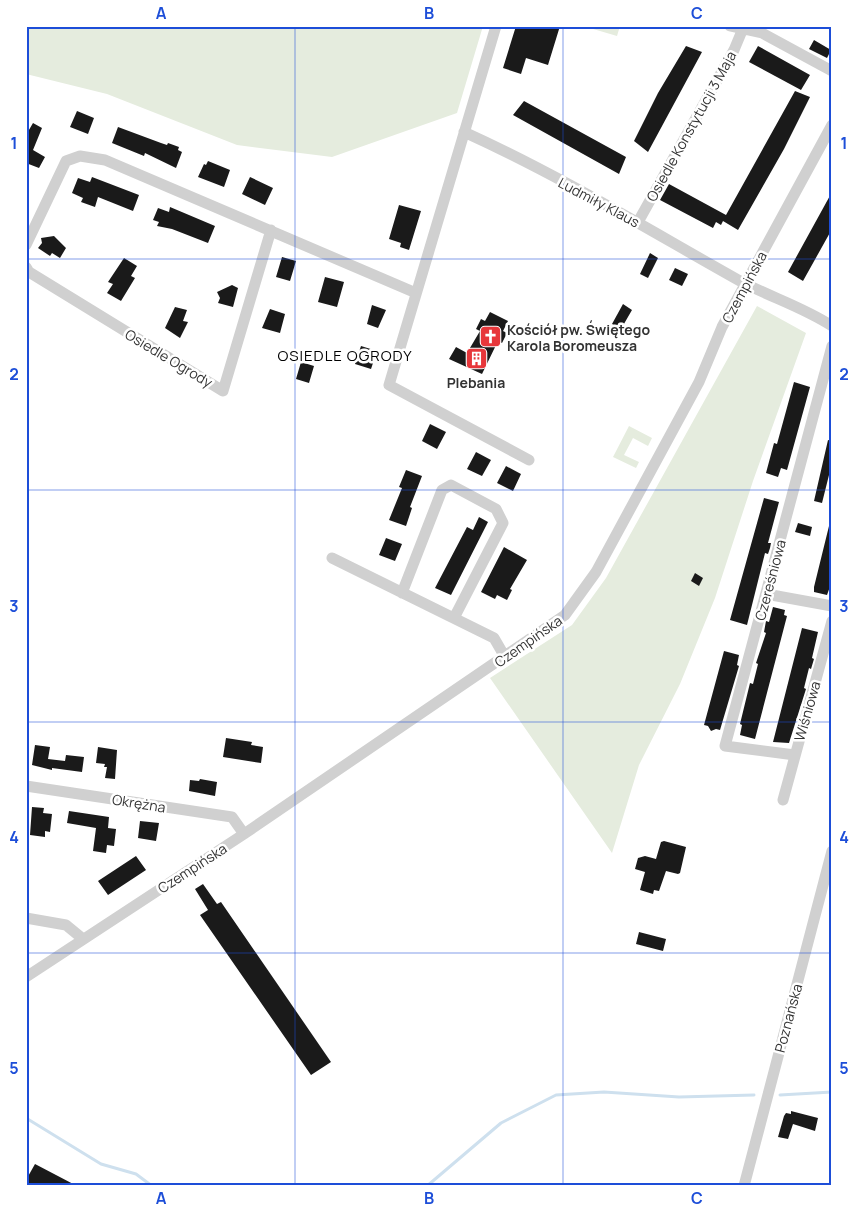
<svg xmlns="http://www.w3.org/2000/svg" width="858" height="1212" font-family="Manrope,sans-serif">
	<rect width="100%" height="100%" fill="#fff"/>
	<path fill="#e5ecde" d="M26 26H483L457 113 332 157 237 145 107 94 26 74Z
		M583 26H620L617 36Z
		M757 306 806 333 753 481 715 598 680 684 639 765 612 853 490 678 572 625 606 578Z
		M629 426 652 438 648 446 633 438 624 455 639 462 636 468 613 457Z"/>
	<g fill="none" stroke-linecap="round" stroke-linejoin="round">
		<path stroke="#cee0ee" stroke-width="3" d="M780 1095 832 1092
			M26 1118 101 1164 136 1174 152 1186
			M427 1186 501 1123 556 1095 604 1092 679 1097 754 1095"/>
	</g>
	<path fill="#1a1a1a" d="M516 26H560L548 65 526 58 521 74 503 68Z
		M814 40 831 50 827 58 809 49Z
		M686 46 702 52 648 152 634 141 658 93Z
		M758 46 810 75 801 90 749 62Z
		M795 91 810 97 784 149 738 230 723 221 721 225 716 222 713 228 660 200 669 184 726 215Z
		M524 101 626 157 619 174 513 115Z
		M77 111 94 118 88 134 70 127Z
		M33 123 42 128 33 150 45 157 39 168 26 163V135Z
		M118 127 161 143 167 145 168 143 179 147 178 150 182 152 176 168 145 153 144 156 112 143Z
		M208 161 230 170 224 187 198 177 204 164 206 165Z
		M92 177 139 195 133 211 98 197 95 207 81 202 83 198 72 193 78 178 90 182Z
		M250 177 273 188 265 205 242 194Z
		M832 192V229L803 281 788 272Z
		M399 205 421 211 409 250 400 247 401 243 389 239Z
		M170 207 215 226 208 243 172 229 157 226 159 222 153 220 158 208 169 212Z
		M54 236 66 248 60 258 52 253 50 256 38 248 42 243 41 238Z
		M650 253 658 258 648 278 640 274Z
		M282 257 296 261 290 281 276 277Z
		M124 258 137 266 131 276 135 278 121 301 107 293 113 284 108 282Z
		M675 268 688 274 682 286 669 280Z
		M325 277 344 282 337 307 318 302Z
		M232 285 238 288 233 307 218 303 220 298 217 292Z
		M623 304 632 310 621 329 612 324Z
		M372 305 386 310 378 328 367 324Z
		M175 307 187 310 183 321 188 322 180 338 165 328Z
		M270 309 285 314 280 333 262 328Z
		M490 312 508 321 503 331 507 333 502 343 498 341 482 374 449 359 456 347 467 353 480 331 476 329 481 319 485 321Z
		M361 346 377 351 371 369 355 364Z
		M301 362 314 366 309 383 296 379Z
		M794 382 810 387 787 470 781 468 778 477 766 473 774 443 777 444Z
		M430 424 446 432 437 449 422 441Z
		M828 440 832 441V463L822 503 814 501Z
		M476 452 491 460 482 476 467 469Z
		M506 466 521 474 513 491 497 483Z
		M406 470 422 476 410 507 412 508 406 526 389 520 402 488 399 487Z
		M764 498 779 502 768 543H771L770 548 768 554 765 553 747 625 730 620Z
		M479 517 488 522 451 595 435 588 467 527 473 530Z
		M798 523 812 527 810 536 795 532Z
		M829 526H832V581L827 595 814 592V587Z
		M386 538 402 544 395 561 379 555Z
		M504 547 527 560 510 589 512 590 507 600 497 595 495 599 481 592Z
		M695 573 703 578 699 586 691 581Z
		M773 607 785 610 784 615 787 616 755 739 740 735 742 725 740 724 750 683 753 684 758 664 756 663 766 633 764 632 766 621 769 622Z
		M802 628 818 632 812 658 814 659 811 669 809 668 804 688 806 689 789 743 773 742Z
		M724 651 739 655 737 665 739 666 720 730 716 729 711 731 708 726 704 725Z
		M226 738 252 742 251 745 263 747 261 763 223 757Z
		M35 745 50 747 48 759 65 761 66 755 84 757 82 772 52 768V770L32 765Z
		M98 747 117 750 115 779 105 778 107 767H104L105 764 96 763Z
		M200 779 217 782 215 796 189 791 190 780 199 781Z
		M32 807 44 808 43 813 52 814 50 832 45 831V837L30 835Z
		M69 811 109 817 108 828 116 829 114 846 107 845 106 853 93 851 96 828 67 823Z
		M140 821 159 823 156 841 138 838Z
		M664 841 686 847 680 873 678 874 666 871 659 891 654 890 653 894 640 890 645 872 635 869 638 858 645 856 656 859 661 842Z
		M136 856 146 870 108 895 98 881Z
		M203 884 217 904 221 902 331 1062 311 1075 200 915 208 910 195 889Z
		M639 932 666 939 663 951 636 944Z
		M791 1111 818 1118 815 1131 793 1124 788 1139 778 1137 784 1116 786 1113 791 1114Z
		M35 1164 77 1186H26V1180Z"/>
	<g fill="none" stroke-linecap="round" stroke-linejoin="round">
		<path stroke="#d0d0d0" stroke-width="11" d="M496 26 389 385 529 460
			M730 26 762 33 832 71
			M464 132C559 175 649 230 740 281 770 297 803 307 832 326
			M638 222 734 50 744 26
			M26 245 66 161 80 156 105 160 416 293
			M26 267 29 272 223 391 271 230
			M332 558 494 638 505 657
			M402 593 442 490 451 485 496 509 503 523 454 618
			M766 594 832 606
			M795 755 725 746 832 346
			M26 786 232 817 244 834
			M783 800 832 621
			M26 918 66 925 83 939
			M26 977 244 834 565 615 596 572 699 382 722 327 832 125
			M744 1186 832 851"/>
	</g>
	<path fill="none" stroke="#1d4ed8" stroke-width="1" stroke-opacity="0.55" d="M295 26V1186M563 26V1186M26 259H832M26 490H832M26 722H832M26 953H832"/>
	<defs>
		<symbol id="church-square" viewBox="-11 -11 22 22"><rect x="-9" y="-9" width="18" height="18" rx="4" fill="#e7373b" stroke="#fff"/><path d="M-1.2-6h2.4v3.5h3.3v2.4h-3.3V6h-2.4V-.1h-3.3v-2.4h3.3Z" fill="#fff"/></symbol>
		<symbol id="building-square" viewBox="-11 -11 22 22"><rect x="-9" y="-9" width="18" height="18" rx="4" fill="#e7373b" stroke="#fff"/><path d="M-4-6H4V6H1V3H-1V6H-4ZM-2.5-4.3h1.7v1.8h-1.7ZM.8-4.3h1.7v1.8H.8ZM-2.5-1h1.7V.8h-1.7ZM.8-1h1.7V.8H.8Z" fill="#fff"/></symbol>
	</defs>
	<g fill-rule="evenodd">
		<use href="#church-square" x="478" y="324" width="25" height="25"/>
		<use href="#building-square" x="464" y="346" width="25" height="25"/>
	</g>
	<g text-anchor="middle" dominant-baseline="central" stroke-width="5" stroke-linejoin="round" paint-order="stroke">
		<g font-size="14" fill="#333" stroke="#fff">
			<text transform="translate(691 126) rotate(-61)">Osiedle Konstytucji 3 Maja</text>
			<text transform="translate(599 202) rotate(28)">Ludmiły Klaus</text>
			<text transform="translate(744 287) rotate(-62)">Czempińska</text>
			<text transform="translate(169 358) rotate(31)">Osiedle Ogrody</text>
			<text transform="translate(770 580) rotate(-75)">Czereśniowa</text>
			<text transform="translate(528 641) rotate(-35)">Czempińska</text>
			<text transform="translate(807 711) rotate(-74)">Wiśniowa</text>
			<text transform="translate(139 803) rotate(9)">Okrężna</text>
			<text transform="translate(192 868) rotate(-33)">Czempińska</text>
			<text transform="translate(788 1018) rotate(-75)">Poznańska</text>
		</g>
		<g font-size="14" font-weight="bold" fill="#333" stroke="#fff" text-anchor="start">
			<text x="507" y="329">Kościół pw. Świętego<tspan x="507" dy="16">Karola Boromeusza</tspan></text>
			<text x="476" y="382" text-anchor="middle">Plebania</text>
		</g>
		<g font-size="15" letter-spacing="1" fill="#000" stroke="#fff">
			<text x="345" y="355">OSIEDLE OGRODY</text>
		</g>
	</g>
	<rect width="858" height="1212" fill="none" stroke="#ffffff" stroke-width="55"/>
	<rect x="28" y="28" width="802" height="1156" fill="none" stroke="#1d4ed8" stroke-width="2"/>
	<g font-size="16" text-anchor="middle" font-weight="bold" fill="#1d4ed8">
		<text x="161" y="19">A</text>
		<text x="429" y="19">B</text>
		<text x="697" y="19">C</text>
		<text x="14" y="149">1</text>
		<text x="844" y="149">1</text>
		<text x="14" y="380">2</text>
		<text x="844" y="380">2</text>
		<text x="14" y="612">3</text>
		<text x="844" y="612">3</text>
		<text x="14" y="843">4</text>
		<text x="844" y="843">4</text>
		<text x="14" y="1074">5</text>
		<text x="844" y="1074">5</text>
		<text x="161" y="1204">A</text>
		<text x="429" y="1204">B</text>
		<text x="697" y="1204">C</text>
	</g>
</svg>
